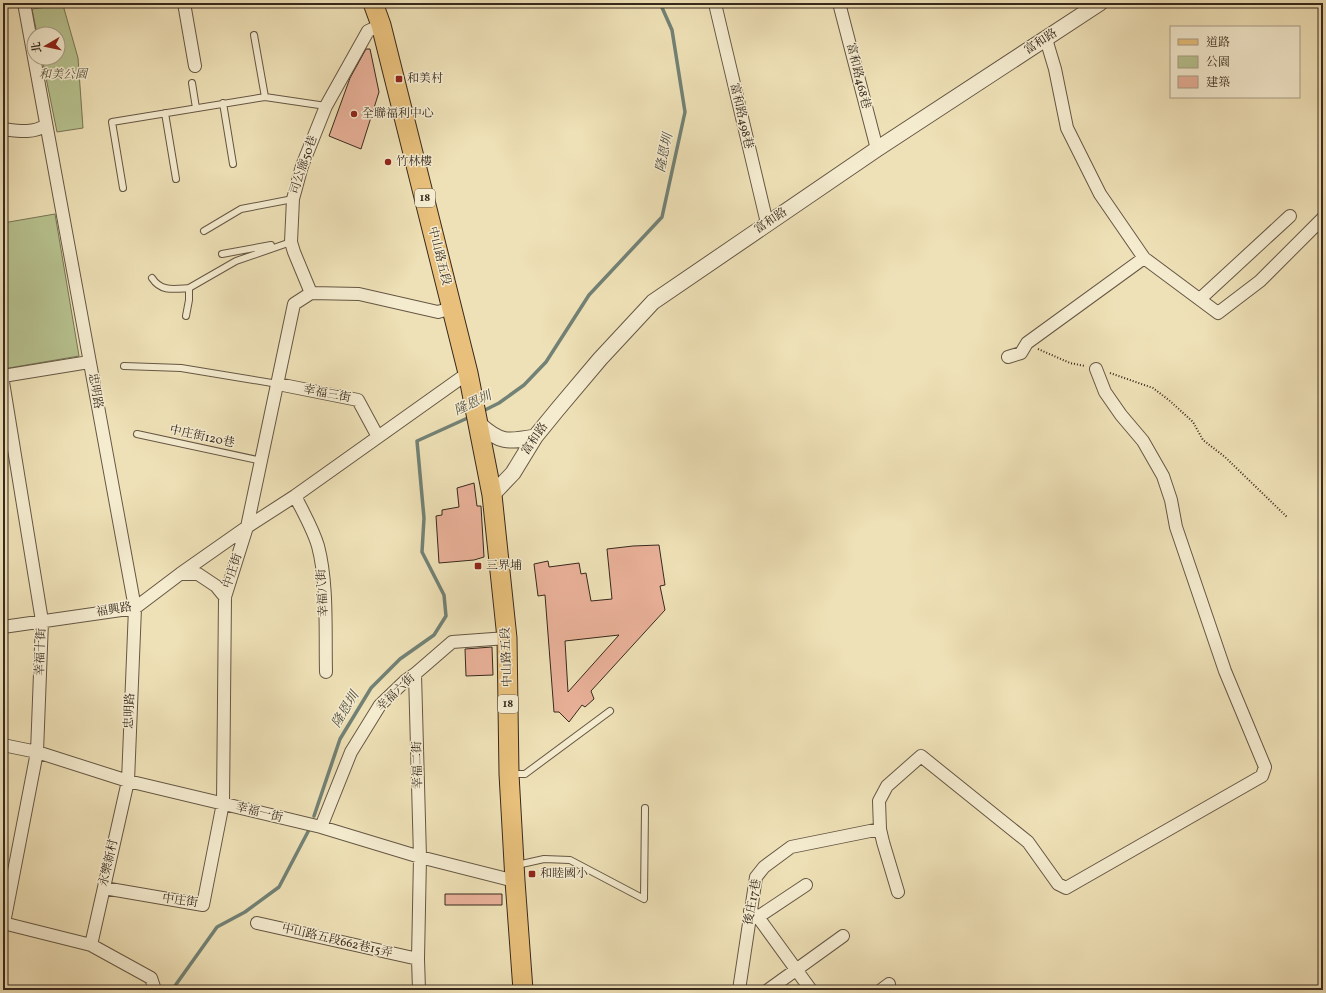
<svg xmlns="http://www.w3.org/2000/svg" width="1326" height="993" font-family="Vollkorn,'Noto Serif TC',serif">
	<rect width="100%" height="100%" fill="#efe1b7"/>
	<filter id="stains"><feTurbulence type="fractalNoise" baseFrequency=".005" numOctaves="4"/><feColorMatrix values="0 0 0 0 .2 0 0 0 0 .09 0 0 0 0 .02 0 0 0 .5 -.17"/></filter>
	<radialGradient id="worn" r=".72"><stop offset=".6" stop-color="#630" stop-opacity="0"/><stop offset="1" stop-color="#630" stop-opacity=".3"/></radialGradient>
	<path fill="#b7c390" stroke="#777656" d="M63 5 78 58 83 128 57 132 42 58H58V34H37L32 9Z
		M55 214 79 356 3 369V223Z"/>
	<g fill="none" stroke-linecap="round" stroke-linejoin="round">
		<path stroke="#728276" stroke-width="3.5" d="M481 412 499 403 524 385 546 362 589 295 662 217 685 112 672 30 660 3
			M314 816 340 739 371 688 400 659 434 635 446 616 444 595 422 552 424 518 417 441 472 416
			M172 990 217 927 245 912 279 887 311 826"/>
	</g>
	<path fill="#e9b199" stroke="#37291d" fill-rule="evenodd" d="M366 49H370L379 92 361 149 329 136 350 78Z
		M474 483 477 506H481L484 557 474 560 439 563 436 516 442 515V510L459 507 457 488Z
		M659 545 665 585 660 586 665 610 591 691 594 699 585 707 582 705 569 722 559 712H554L545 595 538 596 534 564 548 561 549 567 579 563 581 574 586 573 591 601 612 599 607 549 633 546ZM619 635 568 692 565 641Z
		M492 647 493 675 466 676 465 649Z
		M445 894H502V905H445Z"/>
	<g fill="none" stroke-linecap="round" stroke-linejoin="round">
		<defs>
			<path id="service" d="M254 35 265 97
				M192 83 196 108
				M223 103 233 164
				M165 113 176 179
				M123 188 112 122 265 97 326 106
				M204 231 241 209 293 199
				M222 254 271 245
				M152 278C161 292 174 289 189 288
				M186 316 189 300V288L236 261 291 242
				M124 366 181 368 278 384
				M137 434 262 461
				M510 774H525L610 711
				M517 865 544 859 570 860 644 899 645 808"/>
			<path id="minor" d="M184 3 195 66
				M839 3 877 149
				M716 8 767 223
				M1046 39 1055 69 1067 128 1100 194 1144 258 1218 313 1260 281 1323 218
				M3 129C18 131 33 134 46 125
				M311 293 294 252 291 242 293 199 302 166 326 106 368 31 381 25
				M1200 299 1290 216
				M1008 357 1021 353 1027 343 1144 258
				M3 376 89 362
				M3 382 42 621 37 752 4 923
				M278 384 358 400 378 437
				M295 496C303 512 313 529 318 546 328 584 325 632 326 672
				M180 574H198L216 586 225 597
				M3 627 135 608 180 574 247 527 295 496 468 373
				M415 674 420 857 418 959 419 990
				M3 745 37 752 128 781 321 827 420 857 515 881
				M321 827 351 752 380 705 405 681 415 674 452 642 507 638
				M104 888 203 905 223 803 225 597 247 527 294 304 311 293 359 294 438 312 452 308
				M898 892 883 842 880 829 879 801 887 786 921 756 1028 842 1058 884 1066 888 1262 776 1265 767 1225 671 1176 527 1171 500 1163 476 1143 441 1121 415 1105 392 1096 369
				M750 911 758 917 811 990
				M758 917 806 885
				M3 923 91 945 128 781 135 608 24 3
				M257 923 418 959
				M91 945 151 978 155 990
				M739 990 756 877 764 867 791 847 880 829
				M768 990 843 936
				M881 990 889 984"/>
			<path id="tertiary" d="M479 424C500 443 507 442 535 437
				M492 495 513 473 535 437 557 410 600 359 653 302 877 149 1100 3"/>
			<path id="primary" d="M373 3 381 25 468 373 492 495 507 638 509 774 515 881 523 990"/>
		</defs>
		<use href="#service" stroke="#655744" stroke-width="8"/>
		<use href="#minor" stroke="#655744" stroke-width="14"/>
		<use href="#tertiary" stroke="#655744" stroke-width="17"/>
		<use href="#primary" stroke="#37291d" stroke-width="21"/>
		<path stroke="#37291d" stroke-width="2" stroke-dasharray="1 2" stroke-linecap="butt" d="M1038 349 1070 363 1085 366
			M1110 373 1153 388 1170 401 1193 422 1203 440 1225 457 1287 517"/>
		<use href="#service" stroke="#f5ecd0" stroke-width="6"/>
		<use href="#minor" stroke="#f5ecd0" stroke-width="12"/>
		<use href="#tertiary" stroke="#f5ecd0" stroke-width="15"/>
		<use href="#primary" stroke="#e8c07c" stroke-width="19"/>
	</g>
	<g fill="#8f2418" stroke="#f5ecd0" stroke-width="1.5">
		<rect x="395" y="75" width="8" height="8" rx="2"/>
		<circle cx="354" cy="114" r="4"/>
		<circle cx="388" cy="162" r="4"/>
		<rect x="474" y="562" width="8" height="8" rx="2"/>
		<rect x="528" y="870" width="8" height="8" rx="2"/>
	</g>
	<g text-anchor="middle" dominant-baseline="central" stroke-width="3" stroke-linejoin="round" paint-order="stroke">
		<g fill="#f5ecd0" stroke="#706453" stroke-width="1">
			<rect x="415" y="189" width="20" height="18" rx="3"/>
			<rect x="498" y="695" width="20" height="18" rx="3"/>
		</g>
		<g font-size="11" font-weight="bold" fill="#37291d">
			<text x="425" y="198">18</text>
			<text x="508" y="704">18</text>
		</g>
		<g font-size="12" fill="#37291d" stroke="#f5ecd0">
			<text transform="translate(1041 42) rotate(-33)">富和路</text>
			<text transform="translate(858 76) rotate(76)">富和路468巷</text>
			<text transform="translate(741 116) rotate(77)">富和路498巷</text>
			<text transform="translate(304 165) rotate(-71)">司公廍50巷</text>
			<text transform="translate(771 221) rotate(-34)">富和路</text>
			<text transform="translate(439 256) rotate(76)">中山路五段</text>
			<text transform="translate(95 391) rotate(80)">忠明路</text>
			<text transform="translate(327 394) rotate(11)">幸福三街</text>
			<text transform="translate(202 437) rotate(12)">中庄街120巷</text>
			<text transform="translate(535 439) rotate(-55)">富和路</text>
			<text transform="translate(233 571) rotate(-72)">中庄街</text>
			<text transform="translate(323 593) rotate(-93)">幸福八街</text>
			<text transform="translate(114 610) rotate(-9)">福興路</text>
			<text transform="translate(41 652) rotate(-88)">幸福十街</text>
			<text transform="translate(507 657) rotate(-92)">中山路五段</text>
			<text transform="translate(396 693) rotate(-44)">幸福六街</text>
			<text transform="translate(130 711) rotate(-88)">忠明路</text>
			<text transform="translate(418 765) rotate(-91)">幸福二街</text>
			<text transform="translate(259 813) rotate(14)">幸福一街</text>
			<text transform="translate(109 863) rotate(-77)">永樂新村</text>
			<text transform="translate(180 901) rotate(8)">中庄街</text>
			<text transform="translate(753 902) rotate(-79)">後庄17巷</text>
			<text transform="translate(337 941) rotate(13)">中山路五段662巷15弄</text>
		</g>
		<g font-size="12" font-style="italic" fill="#57503a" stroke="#f5ecd0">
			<text x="63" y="75">和美公園</text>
		</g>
		<g font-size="12" fill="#37291d" stroke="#f5ecd0" text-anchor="start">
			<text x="407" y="79">和美村</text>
			<text x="362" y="114">全聯福利中心</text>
			<text x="396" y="162">竹林樓</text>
			<text x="486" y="566">三界埔</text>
			<text x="540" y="874">和睦國小</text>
		</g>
		<g font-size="13" font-style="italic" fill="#504e42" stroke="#f5ecd0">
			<text transform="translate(665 153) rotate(-78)">隆恩圳</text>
			<text transform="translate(473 404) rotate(-25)">隆恩圳</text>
			<text transform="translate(346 710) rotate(-59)">隆恩圳</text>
		</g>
	</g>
	<rect width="1326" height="993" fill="none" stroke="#efe1b7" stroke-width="16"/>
	<rect x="4" y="4" width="1318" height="985" fill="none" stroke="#37291d" stroke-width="2"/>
	<rect x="8" y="8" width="1310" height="977" fill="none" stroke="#37291d"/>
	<rect x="1170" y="26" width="130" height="72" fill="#f5ecd0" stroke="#a99e88"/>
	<rect x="1178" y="39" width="20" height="6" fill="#e8c07c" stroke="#a99e88"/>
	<text x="1206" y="46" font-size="12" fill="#37291d">道路</text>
	<rect x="1178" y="56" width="20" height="12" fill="#b7c390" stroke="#a99e88"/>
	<text x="1206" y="66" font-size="12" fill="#37291d">公園</text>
	<rect x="1178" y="76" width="20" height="12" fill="#e9b199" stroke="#a99e88"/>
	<text x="1206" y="86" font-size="12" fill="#37291d">建築</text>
	<g transform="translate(46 46) rotate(261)"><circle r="19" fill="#f5ecd0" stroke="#a99e88"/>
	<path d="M0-3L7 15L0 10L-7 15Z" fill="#8f2418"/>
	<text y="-6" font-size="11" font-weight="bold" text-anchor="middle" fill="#37291d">北</text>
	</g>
	<rect width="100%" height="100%" filter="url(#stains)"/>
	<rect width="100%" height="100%" fill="url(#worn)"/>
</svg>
